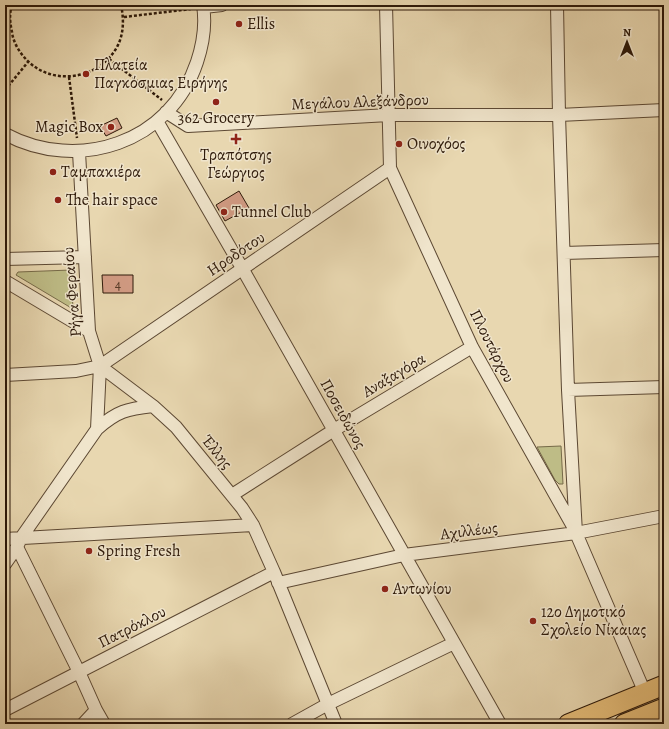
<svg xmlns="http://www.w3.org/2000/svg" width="669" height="729" font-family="Alegreya,serif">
	<rect width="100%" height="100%" fill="#e8d7b0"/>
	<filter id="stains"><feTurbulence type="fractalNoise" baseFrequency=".005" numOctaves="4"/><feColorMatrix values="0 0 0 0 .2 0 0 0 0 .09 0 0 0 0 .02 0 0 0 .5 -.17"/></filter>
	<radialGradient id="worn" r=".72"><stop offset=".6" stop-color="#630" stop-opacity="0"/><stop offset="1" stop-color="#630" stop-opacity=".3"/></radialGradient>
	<path fill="#bebc86" stroke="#766a48" d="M71 270 73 309 16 275 18 272Z
		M561 446 563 484H559L555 480 537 447Z"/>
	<path fill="#d49d86" stroke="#2d1909" d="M117 118 122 128 106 136 100 126Z
		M239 191 249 208 225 221 216 205Z
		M102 275H133V293H103Z"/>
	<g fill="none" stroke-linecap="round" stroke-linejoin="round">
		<defs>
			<path id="street" d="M386 5 390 168 472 347 575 530
				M557 5 559 115 568 390 576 533 645 693
				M204 7 222 5
				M166 112 188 126 389 115H559L664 110
				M157 121 242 268 500 724
				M5 134C78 173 170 143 197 62 203 44 206 24 203 5
				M79 152 89 331 100 366 97 429
				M564 253 664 250
				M5 259 85 257
				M5 281 89 331
				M100 366 153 406 176 427 242 508 253 525 274 572 336 724
				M5 375 76 371 100 366 390 168
				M568 390 664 387
				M232 495 334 430 472 347
				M5 539 253 525
				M17 547 79 672 96 710 104 724
				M5 564 17 547 21 538 97 429C117 411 127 409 153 406
				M278 583 404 555 576 533 664 516
				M5 710 274 572
				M83 724 96 710
				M292 724 328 704 454 643"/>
			<path id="primary" d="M568 724 664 685
				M624 724 664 708"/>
		</defs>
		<use href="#street" stroke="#5c4833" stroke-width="14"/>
		<use href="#primary" stroke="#2d1909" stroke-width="21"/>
		<path stroke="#2d1909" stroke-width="2.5" stroke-dasharray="3 2" stroke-linecap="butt" d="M12 5C9 14 10 23 12 32 13 41 18 50 24 57 49 87 98 81 117 47 124 34 124 19 121 5
			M5 17 10 16
			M124 17 191 9
			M109 59 162 100
			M69 77 77 138
			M5 90 28 62"/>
		<use href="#street" stroke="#f0e5cc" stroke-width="12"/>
		<use href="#primary" stroke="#e4bc78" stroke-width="19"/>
	</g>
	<g fill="#8f2418" stroke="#f0e5cc" stroke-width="1.5">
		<circle cx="239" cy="24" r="4"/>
		<circle cx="86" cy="74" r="4"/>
		<circle cx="216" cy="102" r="4"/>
		<circle cx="111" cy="127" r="4"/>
		<path d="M234 133h4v4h4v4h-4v4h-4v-4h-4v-4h4z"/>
		<circle cx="399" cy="144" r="4"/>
		<circle cx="53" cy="172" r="4"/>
		<circle cx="58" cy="200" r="4"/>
		<circle cx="224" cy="212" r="4"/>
		<circle cx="89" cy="551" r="4"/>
		<circle cx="385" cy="589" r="4"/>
		<circle cx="533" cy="621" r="4"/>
	</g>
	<g text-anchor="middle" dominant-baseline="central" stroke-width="3" stroke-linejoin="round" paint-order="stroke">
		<g font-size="14" fill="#573a28">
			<text x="118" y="284">4</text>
		</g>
		<g font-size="16" fill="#2d1909" stroke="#f0e5cc" text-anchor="start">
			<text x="247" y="24">Ellis</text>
			<text x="94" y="65">Πλατεία<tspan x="94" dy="18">Παγκόσμιας Ειρήνης</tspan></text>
			<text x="216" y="118" text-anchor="middle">362 Grocery</text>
			<text x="103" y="127" text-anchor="end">Magic Box</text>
			<text x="407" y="144">Οινοχόος</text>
			<text x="236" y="155" text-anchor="middle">Τραπότσης<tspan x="236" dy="18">Γεώργιος</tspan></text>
			<text x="61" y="172">Ταμπακιέρα</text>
			<text x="66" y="200">The hair space</text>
			<text x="232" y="212">Tunnel Club</text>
			<text x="97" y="551">Spring Fresh</text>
			<text x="393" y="589">Αντωνίου</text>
			<text x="541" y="612">12ο Δημοτικό<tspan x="541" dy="18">Σχολείο Νίκαιας</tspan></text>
		</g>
		<g font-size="16" fill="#2d1909" stroke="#f0e5cc">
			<text transform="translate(360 102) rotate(-2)">Μεγάλου Αλεξάνδρου</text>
			<text transform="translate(236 254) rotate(-34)">Ηροδότου</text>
			<text transform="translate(72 292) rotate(-95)">Ρήγα Φεραίου</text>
			<text transform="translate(492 346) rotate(63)">Πλουτάρχου</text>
			<text transform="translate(394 375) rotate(-31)">Αναξαγόρα</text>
			<text transform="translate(343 414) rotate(61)">Ποσειδώνος</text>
			<text transform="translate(217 452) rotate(51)">Έλλης</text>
			<text transform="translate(469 531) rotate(-7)">Αχιλλέως</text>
			<text transform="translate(132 627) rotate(-27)">Πατρόκλου</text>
		</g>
	</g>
	<rect width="669" height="729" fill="none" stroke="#e8d7b0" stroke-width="20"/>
	<rect x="6" y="6" width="657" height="717" fill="none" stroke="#2d1909" stroke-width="2"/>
	<rect x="10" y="10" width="649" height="709" fill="none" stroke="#2d1909"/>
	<g transform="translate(627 42)" stroke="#f0e5cc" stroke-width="3" paint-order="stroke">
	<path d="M0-3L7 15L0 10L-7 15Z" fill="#2d1909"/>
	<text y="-6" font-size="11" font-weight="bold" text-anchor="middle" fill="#2d1909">N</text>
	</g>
	<rect width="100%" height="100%" filter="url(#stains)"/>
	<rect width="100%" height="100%" fill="url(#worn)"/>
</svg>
